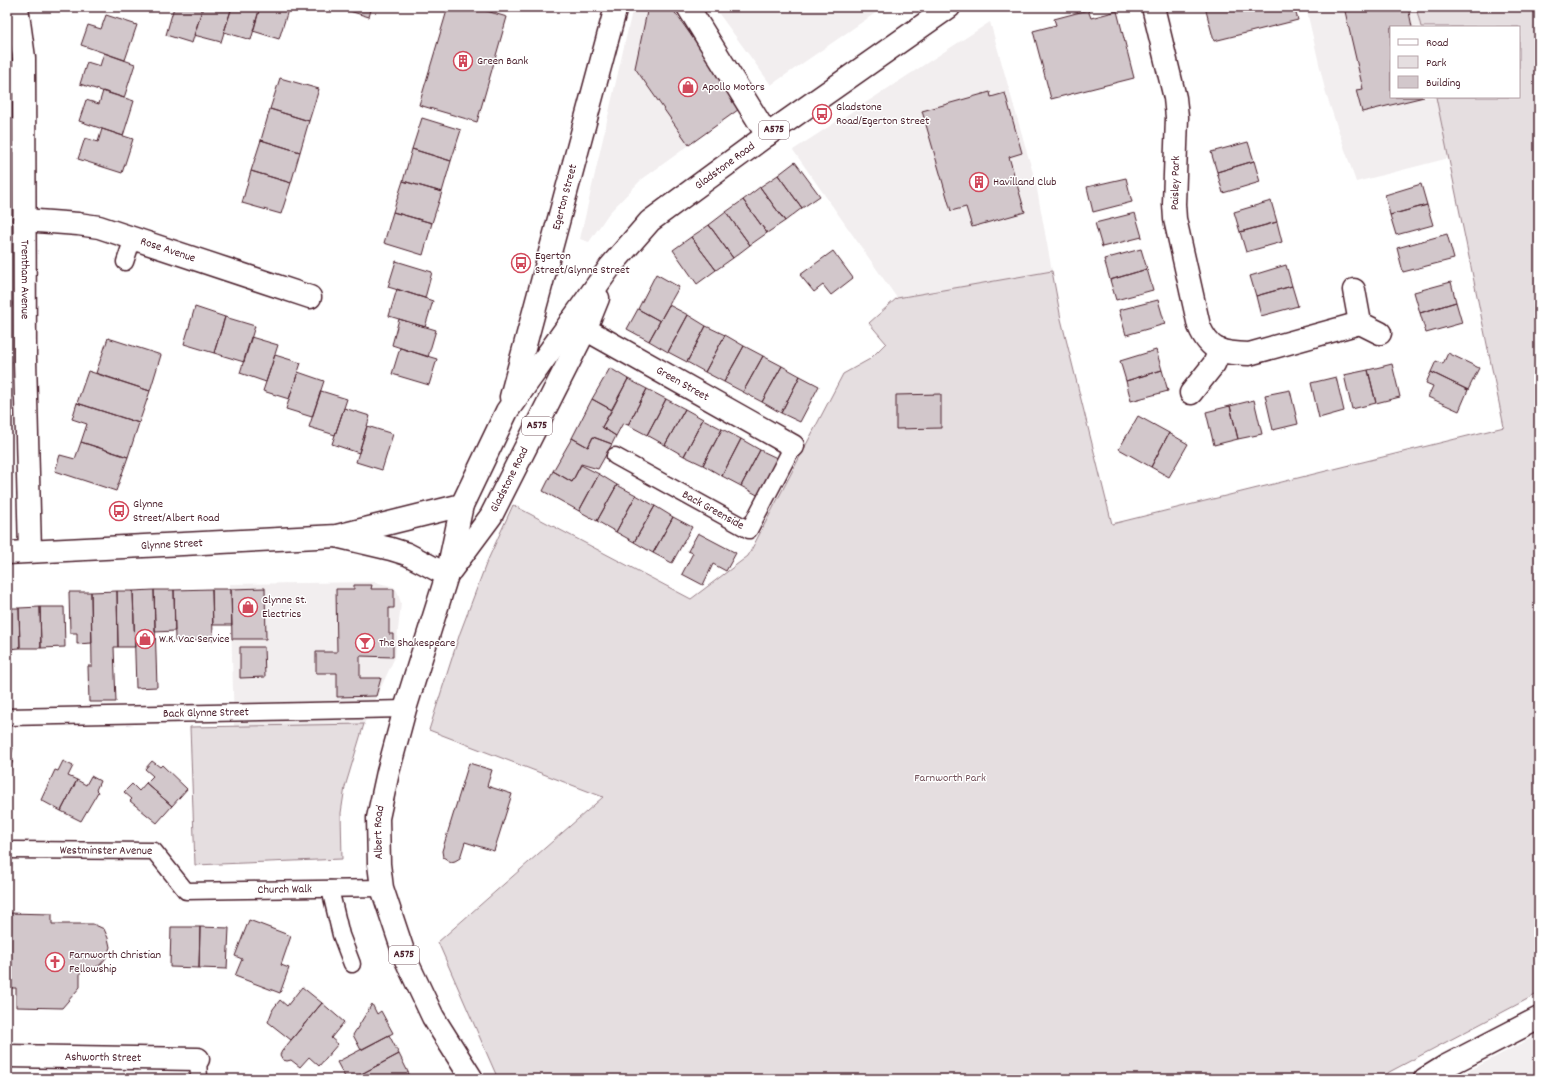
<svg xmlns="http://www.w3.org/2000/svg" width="1546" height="1086" font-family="Dekko,sans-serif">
	<rect width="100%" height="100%" fill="#fff"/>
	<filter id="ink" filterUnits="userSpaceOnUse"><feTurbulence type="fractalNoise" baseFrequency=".025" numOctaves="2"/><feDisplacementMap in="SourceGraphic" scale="8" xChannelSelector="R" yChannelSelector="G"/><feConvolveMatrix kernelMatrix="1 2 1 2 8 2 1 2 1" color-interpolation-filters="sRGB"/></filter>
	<g filter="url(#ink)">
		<path fill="#f2eeef" d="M633 7H671L742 107 641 180 609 213 589 242 580 239Z
			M714 7H884L771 85Z
			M1306 7H1416L1421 27H1391V97H1436L1449 158 1356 182 1326 94Z
			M990 22 1036 184 1052 271 897 298 793 150Z
			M375 582 394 587 397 591 401 603 395 657 364 724 234 727 230 584Z
			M1539 1034V1079H1453Z"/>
		<path fill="#e5dee0" stroke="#987e86" d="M1416 7H1539V993L1376 1079H498L438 942 603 797 429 730 460 633 486 564 513 505 691 599 748 556 843 374 870 359 886 343 869 323 897 298 1052 271 1061 319 1112 524 1504 427 1436 97H1519V27H1421Z
			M364 724 345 787 341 813 342 859 195 865 190 727Z"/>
		<path fill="#d2c7cb" stroke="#4a1f2b" d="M174 7H203L192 43 166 35Z
			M203 7H232L221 42 194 35Z
			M232 7H260L251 40 224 32Z
			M260 7H289L279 39 253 31Z
			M336 7H372L369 17Z
			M448 7H473L507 17 477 122 419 105Z
			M480 7H499L498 12Z
			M648 7H671L742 107 689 145 635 68Z
			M1205 7H1294L1298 20 1214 41Z
			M1344 7H1408L1412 27H1391V97H1424L1362 112 1356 90 1363 89Z
			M1088 10 1091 18 1117 11 1134 78 1051 99 1033 31 1056 25 1054 19Z
			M106 15 137 25 125 60 81 45 88 25 101 29Z
			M104 53 135 64 124 98 80 84 87 62 100 66Z
			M280 78 319 89 309 121 270 109Z
			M103 91 134 101 123 136 79 121 86 100 99 104Z
			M990 92 991 97 1005 93 1022 153 1009 157 1025 212 972 227 966 207 951 211 922 111Z
			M270 109 309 121 300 152 261 140Z
			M422 118 461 130 451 161 412 149Z
			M102 129 133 139 122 173 78 159 85 138 98 142Z
			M261 140 300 152 291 183 251 171Z
			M1248 142 1254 161 1217 172 1211 152Z
			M412 149 451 161 442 192 403 181Z
			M1254 161 1260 182 1223 193 1217 172Z
			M795 162 820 196 802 208 778 175Z
			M251 171 291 183 281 214 242 203Z
			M778 175 802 208 785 221 760 187Z
			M1126 178 1132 202 1093 212 1087 187Z
			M403 181 442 192 432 223 393 212Z
			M1421 184 1427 205 1390 215 1385 195Z
			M760 187 785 221 767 233 743 200Z
			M743 200 767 233 750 245 726 212Z
			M1271 201 1277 222 1240 232 1234 212Z
			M1427 205 1433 225 1396 235 1390 215Z
			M393 212 432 223 423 255 384 243Z
			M726 212 750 245 733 258 709 225Z
			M1135 213 1142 237 1102 247 1095 223Z
			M1277 222 1282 242 1246 252 1240 232Z
			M709 225 733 258 716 270 691 237Z
			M1447 234 1454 259 1403 272 1397 248Z
			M691 237 716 270 697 284 673 250Z
			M1141 249 1147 269 1110 280 1104 259Z
			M833 251 853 278 831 295 823 285 814 292 800 275Z
			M396 261 432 272 425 298 388 287Z
			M1286 265 1292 286 1256 296 1250 276Z
			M1147 269 1153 290 1116 300 1110 280Z
			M656 274 679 287 660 321 638 309Z
			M1451 282 1456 302 1420 313 1414 292Z
			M1292 286 1298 306 1261 316 1256 296Z
			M397 289 433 301 425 327 389 316Z
			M1158 300 1165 324 1126 335 1119 310Z
			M1456 302 1462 323 1426 333 1420 313Z
			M669 305 688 315 668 352 649 341Z
			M195 307 225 317 214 353 184 344Z
			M638 309 660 321 649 341 627 329Z
			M688 315 706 326 687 362 668 352Z
			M225 317 255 326 244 362 214 353Z
			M399 319 436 330 428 357 392 345Z
			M706 326 725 335 705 372 687 362Z
			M725 335 744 346 724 382 705 372Z
			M251 337 278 345 266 382 240 373Z
			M108 338 161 355 150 391 96 373Z
			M744 346 763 356 743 392 724 382Z
			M400 348 437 359 429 385 392 374Z
			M1156 350 1162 370 1126 381 1120 361Z
			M1448 353 1479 368 1468 390 1431 372 1436 361 1443 364Z
			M275 355 301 363 289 399 263 391Z
			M763 356 782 366 762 402 743 392Z
			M1392 364 1400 397 1376 403 1368 370Z
			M782 366 800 376 781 413 762 402Z
			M610 368 628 379 612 410 592 399Z
			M1162 370 1168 391 1131 401 1126 381Z
			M1368 370 1376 403 1352 409 1344 375Z
			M88 371 150 391 139 423 77 403Z
			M298 372 324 381 312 417 286 409Z
			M1431 372 1468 390 1459 411 1428 397 1433 386 1426 383Z
			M800 376 819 386 800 422 781 413Z
			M1336 377 1344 411 1319 418 1311 383Z
			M628 379 647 389 628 425 623 423 616 436 602 427Z
			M647 389 666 399 647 435 628 425Z
			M1290 390 1298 424 1273 430 1265 395Z
			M321 391 347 399 335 435 309 427Z
			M941 394V428L896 429V395Z
			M592 399 612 410 602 427 616 436 612 444 593 437 588 447 572 438Z
			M666 399 685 409 665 445 647 435Z
			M1254 400 1262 434 1238 439 1230 406Z
			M77 403 139 423 128 457 81 442 87 424 72 419Z
			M1230 406 1238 439 1214 445 1206 412Z
			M344 408 370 416 359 453 332 444Z
			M685 409 703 419 684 456 665 445Z
			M1138 416 1169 433 1151 467 1119 449Z
			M703 419 722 429 703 465 684 456Z
			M367 426 393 434 382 470 356 462Z
			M722 429 741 439 722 476 703 465Z
			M1169 433 1188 444 1169 477 1151 467Z
			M593 437 612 444 598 469 581 464 572 482 553 471 572 438 588 447Z
			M741 439 760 450 741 486 722 476Z
			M81 442 128 457 116 491 55 471 60 455 75 459Z
			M760 450 779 459 759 496 741 486Z
			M581 465 599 474 579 511 543 491 553 471 572 482Z
			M599 474 617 485 597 521 579 511Z
			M617 485 636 495 616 532 597 521Z
			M636 495 655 506 634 542 616 532Z
			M655 506 673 517 653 553 634 542Z
			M673 517 692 527 672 563 653 553Z
			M698 533 736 553 726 571 713 564 703 585 682 574 693 553 688 551Z
			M354 585H372L371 589H394V608H389V634H393V657L360 656V678H381L376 696 337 697V673H316V652H337L336 589H354Z
			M265 588 266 639H232L231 589Z
			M212 589H231L232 625H213Z
			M212 589 213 640 175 641 174 590Z
			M154 590H174L175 631 155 632Z
			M154 590 157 687 136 688 133 591Z
			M117 591H133L135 647H118Z
			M117 591 118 647H114L116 702H89L88 666H92L91 592Z
			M69 592H91L92 643 77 644V633H70Z
			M40 607 41 648H20L19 608Z
			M40 607H64L65 647 41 648Z
			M7 608H19L20 648 7 649Z
			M240 647H264L265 677 240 678Z
			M7 747 13 748 10 758 13 759 8 779 7 778Z
			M63 761 73 766 68 776 77 780 61 811 41 800 55 770 58 771Z
			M152 761 160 767 162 765 187 789 172 806 146 783 153 776 145 769Z
			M469 763 492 770 487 786 512 794 494 851 465 842 460 858 455 861 451 862 443 857 442 851Z
			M91 776 100 781 96 790 98 792 81 821 61 811 77 780 86 785Z
			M146 783 172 806 157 823 130 801 132 799 124 792 132 784 139 791Z
			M7 913 52 914V924H93L104 929 108 938 110 947 106 958 100 965 91 969H80V987L62 1008 16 1007V988H7Z
			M249 920 291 936 281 965 289 968 280 993 235 976 242 959 235 956Z
			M171 927H200L199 968 170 967Z
			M200 927 229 928 227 969 199 968Z
			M302 987 322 1003 291 1040 268 1022 273 1009 280 1000 287 1006Z
			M322 1003 344 1022 331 1038 338 1044 319 1066 309 1057 300 1067 291 1060 287 1061 283 1060 280 1055 282 1051Z
			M372 1004 377 1014 381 1011 393 1033 361 1050 353 1035Z
			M389 1035 399 1054 352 1079H346L337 1062Z
			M399 1054 409 1074 399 1079H352Z"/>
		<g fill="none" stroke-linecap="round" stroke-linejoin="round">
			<defs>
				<g id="lane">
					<path d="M125 262 133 238"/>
					<path id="s1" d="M615 456 749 530 793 446"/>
					<path id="s2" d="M7 717 405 709"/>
					<path id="s3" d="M7 850 154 851 186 891 382 888"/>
					<path d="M330 889 341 935 352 964"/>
					<path d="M198 1059 199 1079"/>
				</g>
				<g id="street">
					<path id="s4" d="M17 7 24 58 25 360 30 551"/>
					<path d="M688 7 767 135"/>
					<path d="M1153 7 1175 98 1177 117 1174 204 1175 219 1199 326C1210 352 1222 353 1249 354L1360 323"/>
					<path id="s5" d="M24 220 78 224 99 227 310 297"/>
					<path d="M1354 290 1360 323 1380 333"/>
					<path id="s6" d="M571 321 793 446"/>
					<path d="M1191 393 1214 364 1220 350"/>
					<path id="s7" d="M7 1056 198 1059"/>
					<path d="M1425 1079 1446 1066 1539 1018"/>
				</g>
				<g id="secondary">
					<path d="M340 537 391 549 407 554 447 575"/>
					<path id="s8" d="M7 553 337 536 462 505"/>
				</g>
				<g id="primary">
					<path id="s9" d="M511 397 616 7"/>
					<path id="s10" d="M451 570 491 516 585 330 598 298"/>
					<path id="s11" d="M472 1079 433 1017 406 960 382 888 379 864 378 818 388 772 405 709 447 575 462 505 507 411 610 267 650 221 767 135 949 7"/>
				</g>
			</defs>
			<use href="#lane" stroke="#4a1f2b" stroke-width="19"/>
			<use href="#street" stroke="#4a1f2b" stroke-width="25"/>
			<use href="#secondary" stroke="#4a1f2b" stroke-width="25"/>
			<use href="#primary" stroke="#4a1f2b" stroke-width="25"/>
			<use href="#lane" stroke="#fff" stroke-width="16"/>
			<use href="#street" stroke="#fff" stroke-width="22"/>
			<use href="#secondary" stroke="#fff" stroke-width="22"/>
			<use href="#primary" stroke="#fff" stroke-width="22"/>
		</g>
	</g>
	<defs>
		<symbol id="building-ring" viewBox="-11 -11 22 22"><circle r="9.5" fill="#fff" stroke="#d1495b" stroke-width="1.5"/><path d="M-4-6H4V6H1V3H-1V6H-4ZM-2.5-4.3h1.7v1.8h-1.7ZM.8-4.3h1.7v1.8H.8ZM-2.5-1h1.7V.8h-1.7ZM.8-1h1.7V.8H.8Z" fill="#d1495b"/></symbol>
		<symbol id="shop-ring" viewBox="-11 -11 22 22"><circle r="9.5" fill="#fff" stroke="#d1495b" stroke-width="1.5"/><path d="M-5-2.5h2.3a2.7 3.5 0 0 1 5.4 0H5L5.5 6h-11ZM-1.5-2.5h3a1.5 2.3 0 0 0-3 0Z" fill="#d1495b"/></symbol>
		<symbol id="bus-ring" viewBox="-11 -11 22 22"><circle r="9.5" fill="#fff" stroke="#d1495b" stroke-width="1.5"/><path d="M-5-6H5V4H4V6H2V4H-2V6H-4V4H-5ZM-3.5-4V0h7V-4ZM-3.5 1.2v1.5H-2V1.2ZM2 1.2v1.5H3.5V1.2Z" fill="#d1495b"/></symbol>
		<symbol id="bar-ring" viewBox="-11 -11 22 22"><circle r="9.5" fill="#fff" stroke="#d1495b" stroke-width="1.5"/><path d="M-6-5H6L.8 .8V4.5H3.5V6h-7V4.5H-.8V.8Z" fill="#d1495b"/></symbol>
		<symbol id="church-ring" viewBox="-11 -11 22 22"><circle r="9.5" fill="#fff" stroke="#d1495b" stroke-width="1.5"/><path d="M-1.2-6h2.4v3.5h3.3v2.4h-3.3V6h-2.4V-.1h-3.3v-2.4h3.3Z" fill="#d1495b"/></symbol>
	</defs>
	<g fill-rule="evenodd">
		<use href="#building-ring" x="452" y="50" width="22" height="22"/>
		<use href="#shop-ring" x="677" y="76" width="22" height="22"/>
		<use href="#bus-ring" x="811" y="103" width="22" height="22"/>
		<use href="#building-ring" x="968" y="171" width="22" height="22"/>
		<use href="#bus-ring" x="510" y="252" width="22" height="22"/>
		<use href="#bus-ring" x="108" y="500" width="22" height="22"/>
		<use href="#shop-ring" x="237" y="596" width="22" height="22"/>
		<use href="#shop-ring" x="134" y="628" width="22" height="22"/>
		<use href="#bar-ring" x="354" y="632" width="22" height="22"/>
		<use href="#church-ring" x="44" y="951" width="22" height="22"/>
	</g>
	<g text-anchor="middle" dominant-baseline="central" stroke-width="3" stroke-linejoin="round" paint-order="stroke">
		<g fill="#fff" stroke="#80626b" stroke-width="1">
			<rect x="759" y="121" width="30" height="18" rx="3"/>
			<rect x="522" y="417" width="30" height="18" rx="3"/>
			<rect x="389" y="946" width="30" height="18" rx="3"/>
		</g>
		<g font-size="11" font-weight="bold" fill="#4a1f2b">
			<text x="774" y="130">A575</text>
			<text x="537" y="426">A575</text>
			<text x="404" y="955">A575</text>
		</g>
		<g font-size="12" fill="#4a1f2b" stroke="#fff" text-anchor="start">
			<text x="477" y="61">Green Bank</text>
			<text x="702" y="87">Apollo Motors</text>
			<text x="836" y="107">Gladstone<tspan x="836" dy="14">Road/Egerton Street</tspan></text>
			<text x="993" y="182">Havilland Club</text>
			<text x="535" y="256">Egerton<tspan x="535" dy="14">Street/Glynne Street</tspan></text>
			<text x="133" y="504">Glynne<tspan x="133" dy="14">Street/Albert Road</tspan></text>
			<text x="262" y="600">Glynne St.<tspan x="262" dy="14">Electrics</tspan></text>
			<text x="159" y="639">W.K. Vac Service</text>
			<text x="379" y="643">The Shakespeare</text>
			<text x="69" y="955">Farnworth Christian<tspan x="69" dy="14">Fellowship</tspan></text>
		</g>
		<g font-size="12" fill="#4a1f2b" stroke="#fff">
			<text stroke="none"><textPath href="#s11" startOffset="1042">Gladstone Road</textPath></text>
			<text transform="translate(1176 183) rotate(-89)">Paisley Park</text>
			<text stroke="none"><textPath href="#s9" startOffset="207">Egerton Street</textPath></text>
			<text stroke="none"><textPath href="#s5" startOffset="148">Rose Avenue</textPath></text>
			<text stroke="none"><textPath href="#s4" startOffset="273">Trentham Avenue</textPath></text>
			<text stroke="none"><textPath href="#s6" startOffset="128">Green Street</textPath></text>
			<text stroke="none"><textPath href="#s10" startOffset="108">Gladstone Road</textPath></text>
			<text stroke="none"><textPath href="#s1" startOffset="112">Back Greenside</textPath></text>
			<text stroke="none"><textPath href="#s8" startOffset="165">Glynne Street</textPath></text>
			<text stroke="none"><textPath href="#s2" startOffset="199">Back Glynne Street</textPath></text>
			<text stroke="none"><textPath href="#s11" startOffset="268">Albert Road</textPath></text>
			<text stroke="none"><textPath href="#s3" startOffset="99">Westminster Avenue</textPath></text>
			<text stroke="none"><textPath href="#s3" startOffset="297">Church Walk</textPath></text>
			<text stroke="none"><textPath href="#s7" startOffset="96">Ashworth Street</textPath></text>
		</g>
		<g font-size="12" fill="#714f58" stroke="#fff">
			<text x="950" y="778">Farnworth Park</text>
		</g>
	</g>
	<rect width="1546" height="1086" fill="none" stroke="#fff" stroke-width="24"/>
	<rect x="12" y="12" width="1522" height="1062" fill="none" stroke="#4a1f2b" stroke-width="1.5" filter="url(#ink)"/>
	<rect x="1390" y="26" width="130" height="72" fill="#ffffff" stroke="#b7a5aa"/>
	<rect x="1398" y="39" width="20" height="6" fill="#ffffff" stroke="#b7a5aa"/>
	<text x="1426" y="46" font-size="12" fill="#4a1f2b">Road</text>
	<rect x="1398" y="56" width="20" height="12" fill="#e5dee0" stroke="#b7a5aa"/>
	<text x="1426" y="66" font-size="12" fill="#4a1f2b">Park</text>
	<rect x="1398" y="76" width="20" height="12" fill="#d2c7cb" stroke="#b7a5aa"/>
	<text x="1426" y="86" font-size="12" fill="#4a1f2b">Building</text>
</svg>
